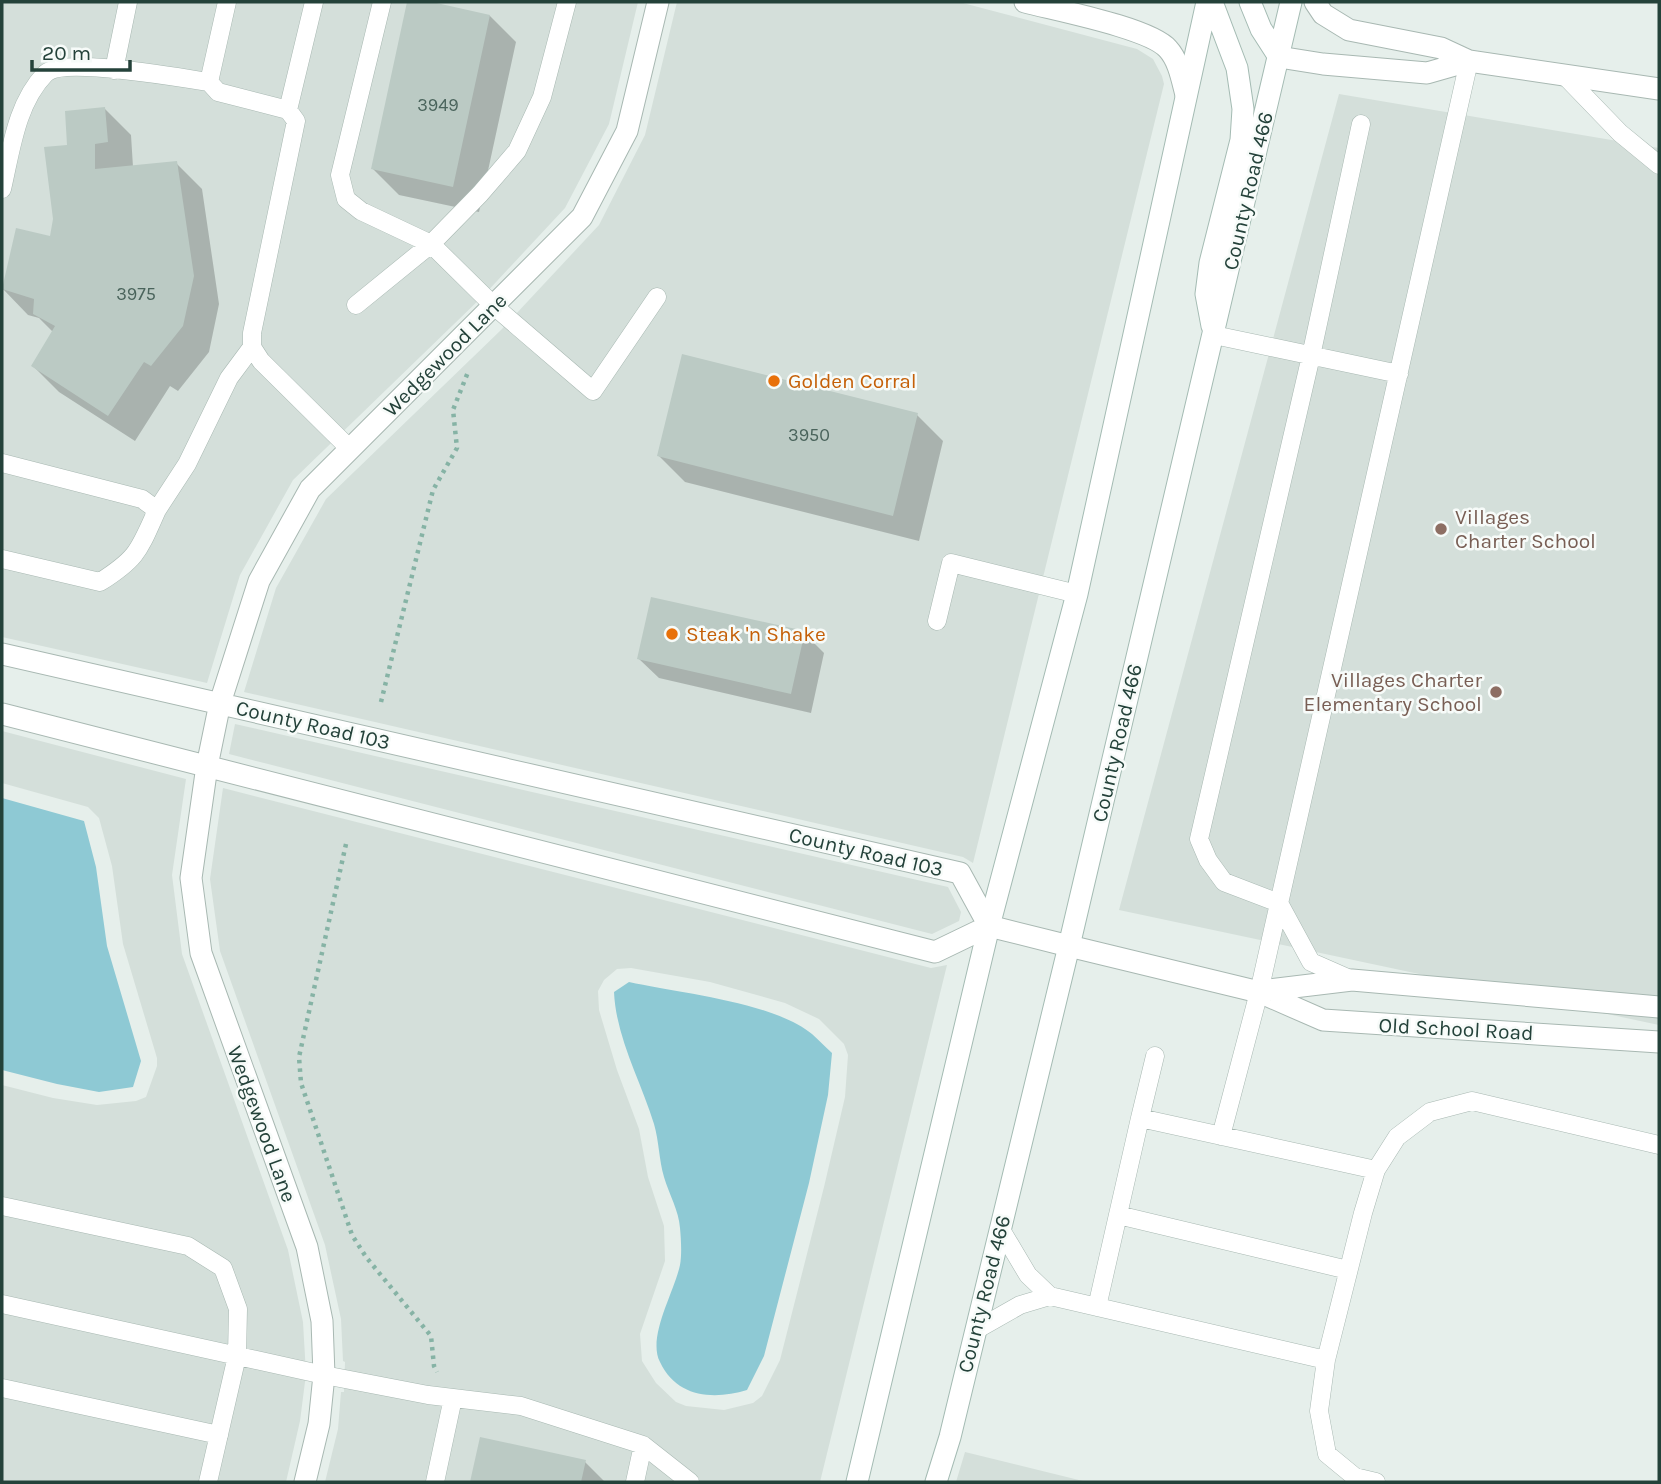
<svg xmlns="http://www.w3.org/2000/svg" width="1661" height="1484" font-family="Karla,sans-serif">
	<rect width="100%" height="100%" fill="#e6efeb"/>
	<path fill="#d4dfda" fill-rule="evenodd" d="M2 2H638L609 124 565 208 484 295 293 480 240 575 207 683 2 637Z
		M677 2H959L1137 49 1153 59 1162 76 1164 84 973 863 963 857 244 692 276 588 326 499 501 330 599 225 645 135Z
		M1339 94 1659 148V1025L1119 910Z
		M235 724 948 887 961 912 959 921 932 934 229 754Z
		M2 731 186 779 172 875 182 954 288 1250 303 1322 306 1374 300 1421 286 1482H2V1085L53 1098 97 1105 136 1101 146 1097 157 1066V1058L123 944 112 866 99 818 88 807 2 783Z
		M223 788 931 968 947 965 820 1482H325L338 1429 341 1392H344L345 1362 343 1361 341 1319 325 1245 220 951 210 879ZM631 968 710 982 785 1003 819 1019 844 1044 848 1055 845 1097 824 1187 780 1360 762 1396 753 1403 724 1410 686 1406 676 1402 656 1383 642 1361 640 1334 665 1261 664 1226 648 1177 639 1129 617 1070 599 1010 598 991 604 980 617 969Z
		M965 1452 1087 1482H956Z"/>
	<path fill="#8ec9d4" d="M2 798 84 821 96 867 107 946 141 1061 133 1087 99 1092 57 1084 2 1070Z
		M629 982C679 993 773 1002 812 1034 819 1040 825 1047 832 1053L828 1095 809 1183 764 1356 747 1390C714 1400 677 1398 660 1362 647 1337 674 1293 680 1265 682 1254 681 1239 680 1228 679 1211 669 1194 664 1177 659 1160 659 1141 654 1124 641 1081 616 1038 614 992Z"/>
	<path fill="#0003" d="M409 2H424L490 16 516 42 479 212 399 195 373 169Z
		M105 109 131 135 133 167 176 163 202 189 219 304 209 352 178 391 170 386 135 441 59 392 33 366 53 332 39 318 28 315 2 288 51 238 69 147Z
		M917 415 943 441 919 541 685 482 659 456Z
		M804 633 824 653 811 713 659 678 639 659Z
		M482 1439 585 1462 605 1482H472Z"/>
	<path fill="#bbcac4" d="M407 2H432L490 15 453 187 371 169Z
		M105 107 108 142 95 144V169L177 161 194 276 183 326 151 366 144 362 108 416 31 366 55 326 33 314 34 299 2 289 16 228 50 236 53 219 44 147 67 145 65 111Z
		M682 354 918 413 893 516 657 456Z
		M651 597 805 631 791 694 637 659Z
		M480 1437 586 1460 581 1482H470Z"/>
	<g fill="none" stroke-linecap="round" stroke-linejoin="round">
		<defs>
			<path id="service" d="M227 2 209 82 218 92 288 110 296 121 252 333V347L261 361 350 449
				M567 2 542 97 517 151 480 194 431 244 494 306 593 391 657 297
				M114 70 128 2
				M1564 75 1620 133 1659 165
				M288 110 314 2
				M2 189C11 151 16 104 45 74 62 56 180 78 209 82
				M356 305 431 244 361 211 346 199 340 175 382 2
				M1214 335 1399 374
				M2 463 142 499 157 510 187 464 229 378 252 347
				M2 559 100 582C138 558 139 550 157 510
				M937 621 951 563 1077 594
				M1352 980 1311 962 1279 903 1224 882 1208 860 1199 839 1311 356 1361 124
				M1140 1118 1155 1056
				M1221 1136 1259 992 1469 61
				M2 1206 188 1246 223 1268 238 1309 237 1356 208 1482
				M1118 1215 1348 1270
				M1000 1228 1028 1275 1050 1296 1326 1360
				M2 1304 324 1375 428 1395 521 1406 643 1445 690 1482
				M1097 1307 1140 1118 1376 1170
				M976 1330 1020 1305 1050 1296
				M2 1388 219 1435
				M435 1482 453 1398
				M635 1482 643 1445
				M1376 1482 1355 1477 1327 1454 1319 1411 1326 1360 1363 1213 1376 1170 1397 1137 1430 1112 1472 1101 1659 1145"/>
			<path id="minor" d="M1069 946 1259 992 1323 1020 1659 1042
				M1261 991 1352 980 1659 1007"/>
			<path id="tertiary" d="M1025 2C1055 10 1150 28 1168 49 1179 61 1182 80 1186 95
				M1315 2 1323 14 1349 30 1441 48 1469 61 1659 89
				M1279 57 1323 64 1427 73 1469 61
				M2 654 960 873 989 926
				M2 714 935 952 989 926
				M989 926 1069 946
				M305 1482 319 1424 324 1375 322 1321 307 1247 201 953 191 878 207 766 220 703 259 581 310 489 582 217 627 131 658 2"/>
			<path id="secondary" d="M1212 2 1237 68 1243 109 1241 140 1210 263 1206 294 1212 326
				M1250 2 1261 29 1279 57
				M857 1482 989 926 1077 594 1207 2
				M936 1482 950 1437 1069 946 1291 2"/>
		</defs>
		<use href="#service" stroke="#a8b8b2" stroke-width="19"/>
		<use href="#minor" stroke="#a8b8b2" stroke-width="23"/>
		<use href="#tertiary" stroke="#a8b8b2" stroke-width="23"/>
		<use href="#secondary" stroke="#a4bbb3" stroke-width="23"/>
		<path stroke="#86b3a5" stroke-width="4.5" stroke-dasharray="3.5 5" stroke-linecap="butt" d="M381 702 433 490 457 448 453 410 468 372
			M346 844 299 1057 301 1083 352 1235 366 1257 431 1336 434 1366 437 1372"/>
		<use href="#service" stroke="#fff" stroke-width="18"/>
		<use href="#minor" stroke="#fff" stroke-width="21"/>
		<use href="#tertiary" stroke="#fff" stroke-width="21"/>
		<use href="#secondary" stroke="#fff" stroke-width="21"/>
	</g>
	<g fill="#e8710a" stroke="#f7fbf9" stroke-width="2.5">
		<circle cx="774" cy="381" r="7"/>
		<circle cx="672" cy="634" r="7"/>
	</g>
	<g fill="#8d6e63" stroke="#f7fbf9" stroke-width="2.5">
		<circle cx="1441" cy="529" r="7"/>
		<circle cx="1496" cy="692" r="7"/>
	</g>
	<g text-anchor="middle" dominant-baseline="central" stroke-width="5" stroke-linejoin="round" paint-order="stroke">
		<g font-size="18" fill="#4a645c">
			<text x="438" y="105">3949</text>
			<text x="136" y="294">3975</text>
			<text x="809" y="435">3950</text>
		</g>
		<g font-size="21" fill="#24423a" stroke="#f7fbf9">
			<text transform="translate(1248 191) rotate(-77)">County Road 466</text>
			<text transform="translate(445 355) rotate(-45)">Wedgewood Lane</text>
			<text transform="translate(313 725) rotate(13)">County Road 103</text>
			<text transform="translate(1117 743) rotate(-77)">County Road 466</text>
			<text transform="translate(866 852) rotate(13)">County Road 103</text>
			<text transform="translate(1456 1029) rotate(3)">Old School Road</text>
			<text transform="translate(262 1124) rotate(70)">Wedgewood Lane</text>
			<text transform="translate(984 1294) rotate(-76)">County Road 466</text>
		</g>
		<g font-size="21" fill="#c56008" stroke="#f7fbf9" text-anchor="start">
			<text x="788" y="381">Golden Corral</text>
			<text x="686" y="634">Steak 'n Shake</text>
		</g>
		<g font-size="21" fill="#785e54" stroke="#f7fbf9" text-anchor="start">
			<text x="1455" y="517">Villages<tspan x="1455" dy="24">Charter School</tspan></text>
			<text x="1482" y="680" text-anchor="end">Villages Charter<tspan x="1482" dy="24">Elementary School</tspan></text>
		</g>
	</g>
	<rect width="1661" height="1484" fill="none" stroke="#24423a" stroke-width="7"/>
	<path d="M32 60v10h98v-10" fill="none" stroke="#24423a" stroke-width="3.5"/>
	<text x="42" y="60" font-size="21" fill="#24423a" stroke="#f7fbf9" stroke-width="5" paint-order="stroke">20 m</text>
</svg>
